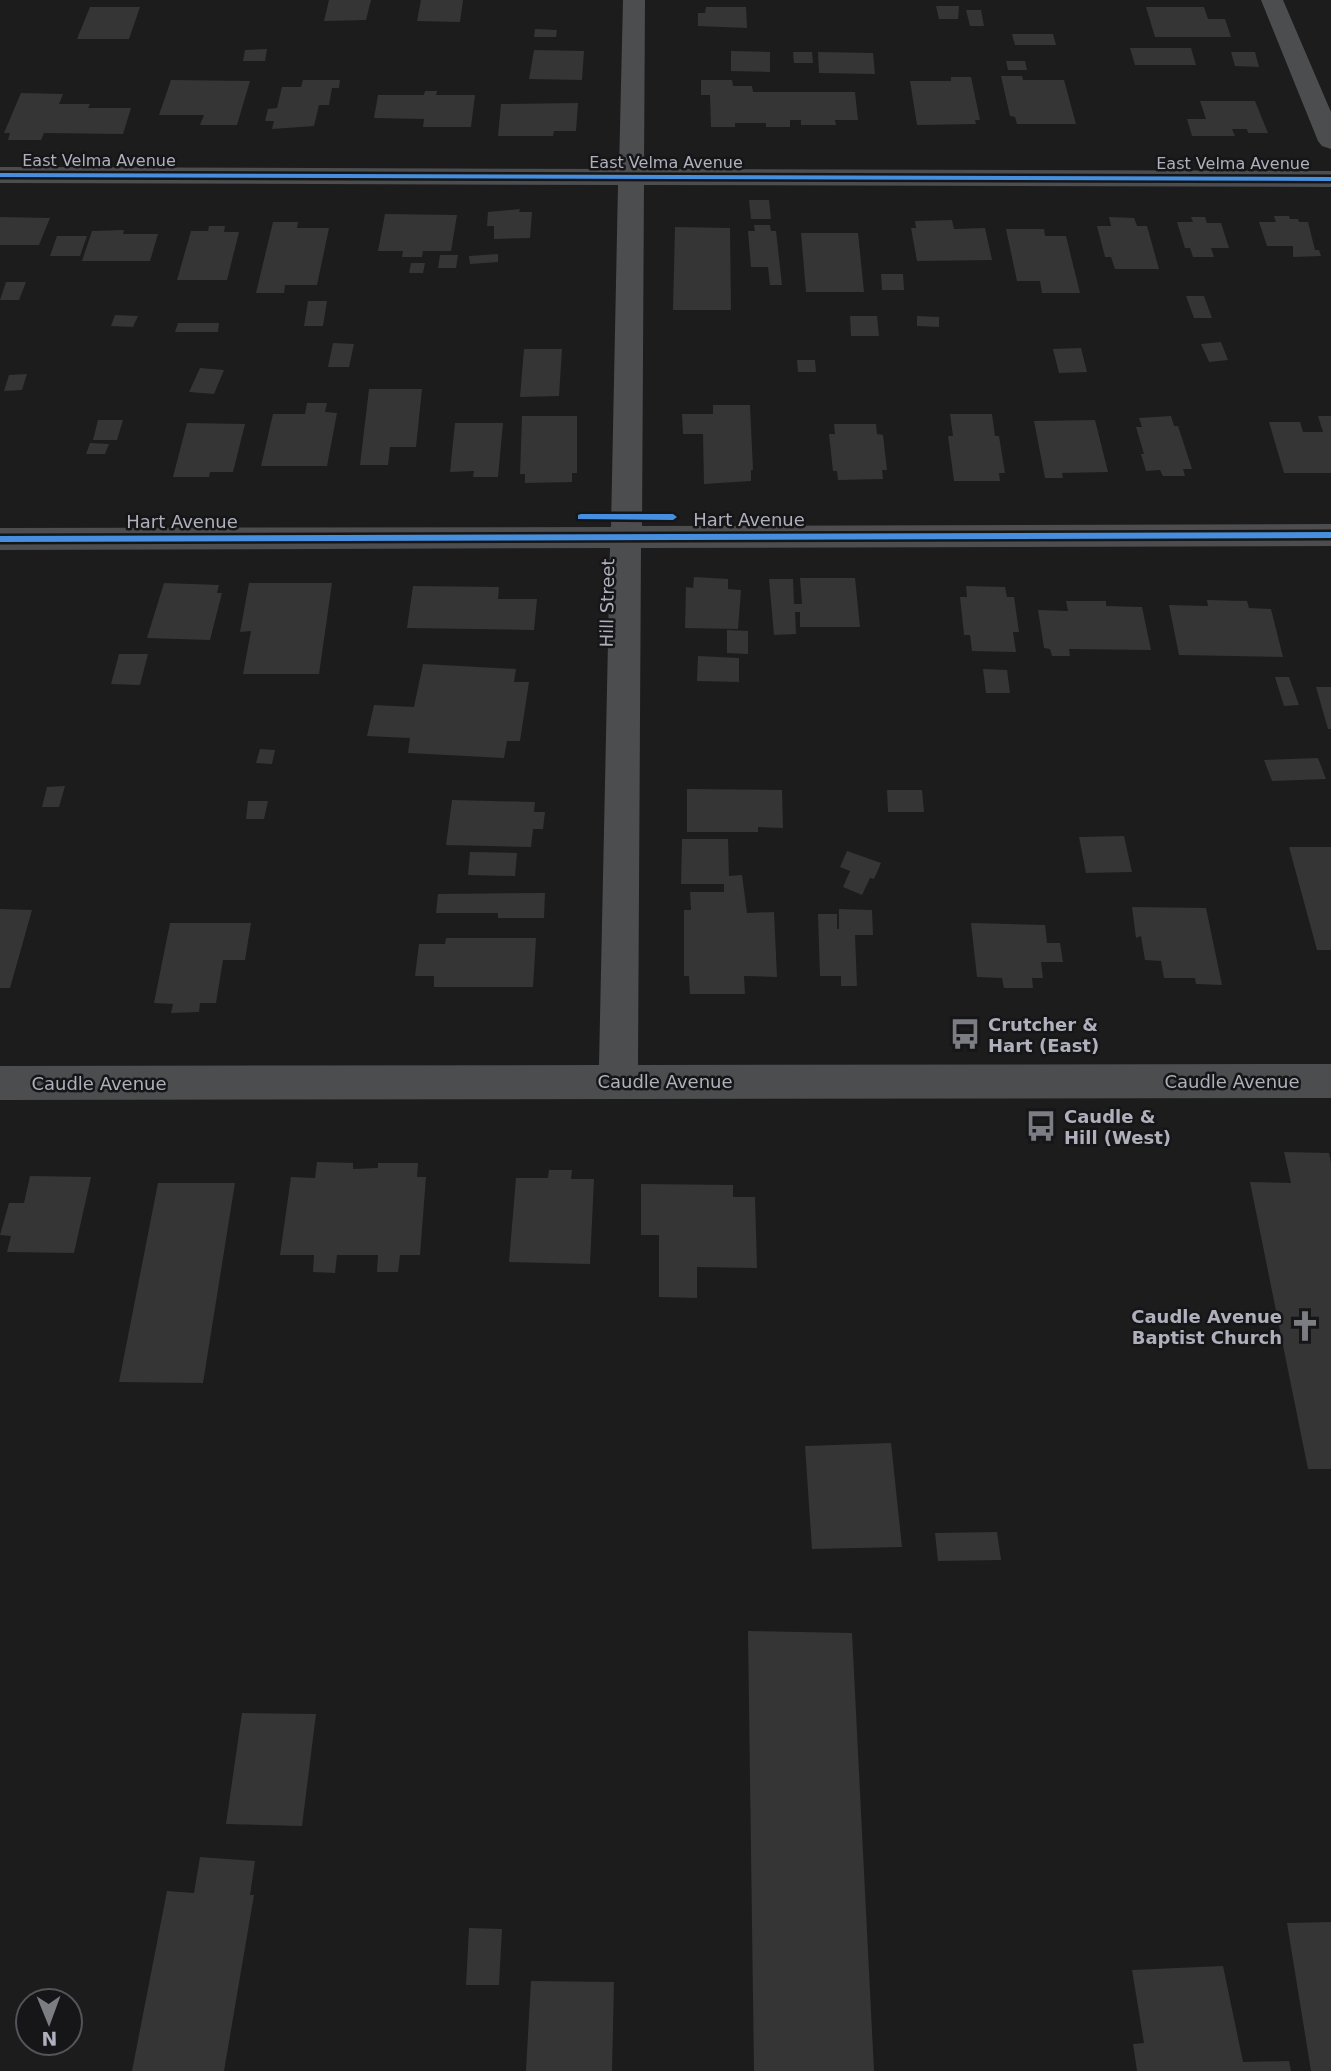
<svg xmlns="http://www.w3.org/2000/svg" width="1331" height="2071" font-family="'DejaVu Sans',sans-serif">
	<rect width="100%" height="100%" fill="#1c1c1c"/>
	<path fill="#353536" d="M329 0H371L366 20 324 21Z
		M421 0H463L460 22 417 21Z
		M936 6H959L958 19H939Z
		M90 7H140L129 39H77Z
		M706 7H746L747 28 698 26V13H705Z
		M1146 7H1204L1208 19H1225L1231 37H1155Z
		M966 10H981L984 26H970Z
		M535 29 557 30 556 37H534Z
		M1012 34H1053L1056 45H1015Z
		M1130 48H1191L1196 65H1135Z
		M267 49 265 61H243L245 50Z
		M534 50 584 51 582 80 529 79Z
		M731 51 770 52V72L731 71Z
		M793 52H812L813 63H794Z
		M818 52 873 53 875 74 819 73Z
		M1231 52H1255L1259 67 1235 66Z
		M1006 61H1025L1027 70H1008Z
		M1001 76H1022L1023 80H1064L1076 124H1017L1015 117 1010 116Z
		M951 77H971L980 120H975L976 124 917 125 910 81H951Z
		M171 80 250 81 237 125H200L204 115H159Z
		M303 80H340L339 88H332L329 105H319L314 126 272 129 274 121H265L268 109 277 108 282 87H301Z
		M701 80H732L733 86H752L753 92H855L858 120H835L836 125H801V120H790V127H766V123H735V127H711L710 95H701Z
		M425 91H437L436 95H475L471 127H423L424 119 374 118 378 95H424Z
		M21 93 63 94 59 104H90L88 108H131L123 134 44 133 41 140H8L10 133H4Z
		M1200 101H1255L1268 133H1248L1247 129H1232L1235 136H1192L1187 119H1206Z
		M578 103 576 131H554L553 136H498L501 104Z
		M749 200H769L771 219H751Z
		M520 209 519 212H532L530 238 494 239V226H487L488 212Z
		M385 214 457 215 451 251H423L422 257H402L403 251H378Z
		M1274 216H1289L1290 219H1298L1299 222H1308L1315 250H1319L1321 256 1293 257V246H1267L1259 222H1276Z
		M0 217 50 218 39 245H0Z
		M1109 217 1134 218 1137 226H1147L1159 269H1115L1111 257H1105L1097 226H1111Z
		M1191 217H1205L1207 223H1221L1229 248H1211L1214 257H1193L1190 248H1185L1177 222H1193Z
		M952 220 954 229 985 228 992 260 917 261 911 228H916L915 221Z
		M273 222H298L297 228H329L317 285H285L284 293H256Z
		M754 225H770L771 231H776L782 285H770L768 267H751L748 231H755Z
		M209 226H225L224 232H239L227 280H177L191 231H208Z
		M675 227 730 228 731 310H673Z
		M1006 229H1044L1045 236H1066L1080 293H1042L1040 281H1017Z
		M124 230 123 234H158L150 261H82L92 231Z
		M801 233H858L864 292H806Z
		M57 236H87L80 256H50Z
		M498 254V262L470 264 469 256Z
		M440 255H458L456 268H438Z
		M411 263H425L423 273H409Z
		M881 274H903L904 290H882Z
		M6 282H26L19 300H0Z
		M1186 296H1204L1212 318H1194Z
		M308 301H327L323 326H304Z
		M115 315 138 316 133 327 111 326Z
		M850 316H877L879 336H851Z
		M917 316 939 317V327L917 326Z
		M178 323H219L218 332H175Z
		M1221 342 1228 360 1209 362 1201 344Z
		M333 343 354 344 349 367H328Z
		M1081 348 1087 372 1059 373 1053 349Z
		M524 349H562L559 396 520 397Z
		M797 360H815L816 372H798Z
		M200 368 224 370 214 394 189 392Z
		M27 374 22 390 4 391 9 375Z
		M369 389H422L416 447H390L388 465H360Z
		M307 403H327L325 412 337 413 327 466H261L273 414H305Z
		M713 405H750L753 470H751V481L704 484 703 434H683L682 414H713Z
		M950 414H992L995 436H999L1005 473H999L1000 481H954L948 436H953Z
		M522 416H577V473H572V482L525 483V474H520Z
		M1171 416 1174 426H1178L1192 469H1183L1185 476H1163L1160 470 1146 471 1141 454H1144L1136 427H1142L1139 418Z
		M1318 416H1331V473H1284L1269 422H1300L1303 432H1323Z
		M98 420H123L117 440H93Z
		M1095 420 1108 472 1062 473 1063 478H1045L1034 421Z
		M187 423 245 424 233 472H210L209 477H173Z
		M455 423H503L498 477H473L474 471 450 472Z
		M834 424H876L877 434 883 435 887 470H882L883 479 838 480 837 471H833L829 434H835Z
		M90 443 109 444 105 454H86Z
		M694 577 728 579V589L741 590 738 629 685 628 686 587 693 588Z
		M800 578H855L860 627H800V612H795L796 634 774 635 769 579H793L794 604H802Z
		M164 583 219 585 217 593H222L210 640 147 638Z
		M249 583H332L319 674H243L251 631 240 632Z
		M413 586 499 587 498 599H537L534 630 407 628Z
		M966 586 1005 587 1007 597H1014L1019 632H1013L1016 652 972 651 970 635H964L960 597H967Z
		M1207 600 1247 601 1249 608 1271 609 1283 657 1179 655 1169 605 1208 606Z
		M1066 601H1106V606L1142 607 1151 650 1069 649 1070 656H1052L1050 649 1044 648 1038 610 1068 611Z
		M727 630 748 631V654L727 653Z
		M119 654H148L140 685 111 684Z
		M698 656 739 658V682L697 681Z
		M423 664 516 669 514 682H529L520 741H507L504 758 408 753 410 738 367 736 374 705 414 707Z
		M983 669 1007 670 1010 693H986Z
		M1275 677H1289L1299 705 1284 706Z
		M1316 687H1331V729H1328Z
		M260 749 275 750 272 764 256 763Z
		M1318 758 1326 779 1272 781 1264 760Z
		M65 786 59 807H42L47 787Z
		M687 789 782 790 783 828 758 827V832H687Z
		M887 790H922L924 812H888Z
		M452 800 535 802 534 812H545L543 829H533L531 847 446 845Z
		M248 801H268L264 819H246Z
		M1124 836 1132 872 1086 873 1079 837Z
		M682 839H728L729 876 742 875 747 913 774 912 777 977 744 976 745 994H690L689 976H684V910H691L690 892H724V884H681Z
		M1289 847H1331V950H1317Z
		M847 851 881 863 874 879 870 878 862 895 843 887 850 871 840 867Z
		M470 852 517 853 515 876 468 875Z
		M545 893 544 918H498V913H436L438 894Z
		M1132 907 1206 908 1222 985 1196 984 1195 978H1164L1161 961 1145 960 1141 936 1136 938Z
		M0 909 32 910 10 988H0Z
		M839 909 872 910 873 935H855L857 986H841V976H820L818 914H837V929H839Z
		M170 923H251L245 960H223L216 1003H200L199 1012 171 1013 173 1004 154 1003Z
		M971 923 1045 925 1047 943H1060L1063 962H1041L1043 978H1032L1033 988H1004L1002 978 977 977Z
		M446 938H536L533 987H434V976H415L419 944H445Z
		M1284 1152 1329 1153 1331 1163V1469H1308L1250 1182 1291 1183Z
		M317 1162 353 1163V1169L378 1168V1163H418L417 1177H426L420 1255H400L398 1272H377L378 1255H337L335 1273 313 1272 314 1255H280L291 1177 315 1178Z
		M549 1170H572L571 1179H594L590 1264 509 1262 516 1178H548Z
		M30 1176 91 1177 74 1253 7 1252 11 1236 0 1235 9 1203H24Z
		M158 1183H235L203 1383 119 1382Z
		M641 1184 733 1185V1197H755L757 1268 697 1267V1298L659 1297V1235H641Z
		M891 1443 902 1547 812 1549 805 1446Z
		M997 1532 1001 1560 938 1561 935 1533Z
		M748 1631 852 1633 874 2071H754Z
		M242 1713 316 1714 302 1826 226 1824Z
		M200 1857 255 1861 250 1895H254L224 2071H132L167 1891 194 1893Z
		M1331 1922V2071H1311L1287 1923Z
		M469 1928 502 1929 499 1985H466Z
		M1223 1966 1243 2062 1289 2061 1291 2071H1137L1133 2044 1144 2043 1132 1970Z
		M531 1981 614 1982 612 2071H526Z"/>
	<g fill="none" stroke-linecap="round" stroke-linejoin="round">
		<path fill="#4c4d4f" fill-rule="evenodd" d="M623 0H645L644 169 1331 171V187L644 185 642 526 1331 524V546L641 548 638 1065 1331 1064V1098L0 1100V1066L599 1065 610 548 0 550V528L611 527 618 185 0 183V167L619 169Z
			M1261 0H1283L1331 112V149L1322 146 1318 141Z"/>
		<defs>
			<path id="cycleway" d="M0 173 1331 177V181L0 177Z
				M581 514H673L677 517 673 520 578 519V515Z
				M1331 532V538L0 542V536Z"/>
		</defs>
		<use href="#cycleway" stroke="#161618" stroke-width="5"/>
		<use href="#cycleway" fill="#468fdf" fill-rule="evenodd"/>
	</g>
	<defs>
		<symbol id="bus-bare" viewBox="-9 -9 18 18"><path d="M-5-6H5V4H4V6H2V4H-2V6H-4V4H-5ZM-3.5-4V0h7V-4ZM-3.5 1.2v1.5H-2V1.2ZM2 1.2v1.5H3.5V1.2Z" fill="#7c7c83" stroke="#161618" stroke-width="2.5" paint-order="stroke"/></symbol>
		<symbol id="church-bare" viewBox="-9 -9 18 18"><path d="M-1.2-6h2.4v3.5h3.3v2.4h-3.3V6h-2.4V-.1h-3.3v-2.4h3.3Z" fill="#7c7c83" stroke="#161618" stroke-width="2.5" paint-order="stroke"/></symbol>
	</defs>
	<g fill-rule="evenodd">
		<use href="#bus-bare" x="943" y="1012" width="44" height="44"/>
		<use href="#bus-bare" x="1019" y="1104" width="44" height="44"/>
		<use href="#church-bare" x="1283" y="1304" width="44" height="44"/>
	</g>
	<g text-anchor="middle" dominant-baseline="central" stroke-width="5" stroke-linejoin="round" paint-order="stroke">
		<g font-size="16" fill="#afb0bb" stroke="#161618">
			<text x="99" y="160">East Velma Avenue</text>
			<text x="666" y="162">East Velma Avenue</text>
			<text x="1233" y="163">East Velma Avenue</text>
		</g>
		<g font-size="18" fill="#afb0bb" stroke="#161618">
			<text x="749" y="519">Hart Avenue</text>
			<text x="182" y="521">Hart Avenue</text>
			<text transform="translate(607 603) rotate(-89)">Hill Street</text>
			<text x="665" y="1081">Caudle Avenue</text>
			<text x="1232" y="1081">Caudle Avenue</text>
			<text x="99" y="1083">Caudle Avenue</text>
		</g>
		<g font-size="18" font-weight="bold" fill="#afb0bb" stroke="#161618" text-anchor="start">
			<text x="988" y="1024">Crutcher &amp;<tspan x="988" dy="21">Hart (East)</tspan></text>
			<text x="1064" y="1116">Caudle &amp;<tspan x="1064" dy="21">Hill (West)</tspan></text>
			<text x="1282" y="1316" text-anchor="end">Caudle Avenue<tspan x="1282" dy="21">Baptist Church</tspan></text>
		</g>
	</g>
	<g transform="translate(49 2022) rotate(179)"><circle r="33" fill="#161618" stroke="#535459" stroke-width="2"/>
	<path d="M0-5L12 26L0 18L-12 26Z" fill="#7c7c83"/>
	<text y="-10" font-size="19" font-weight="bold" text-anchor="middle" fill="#afb0bb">N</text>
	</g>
</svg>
